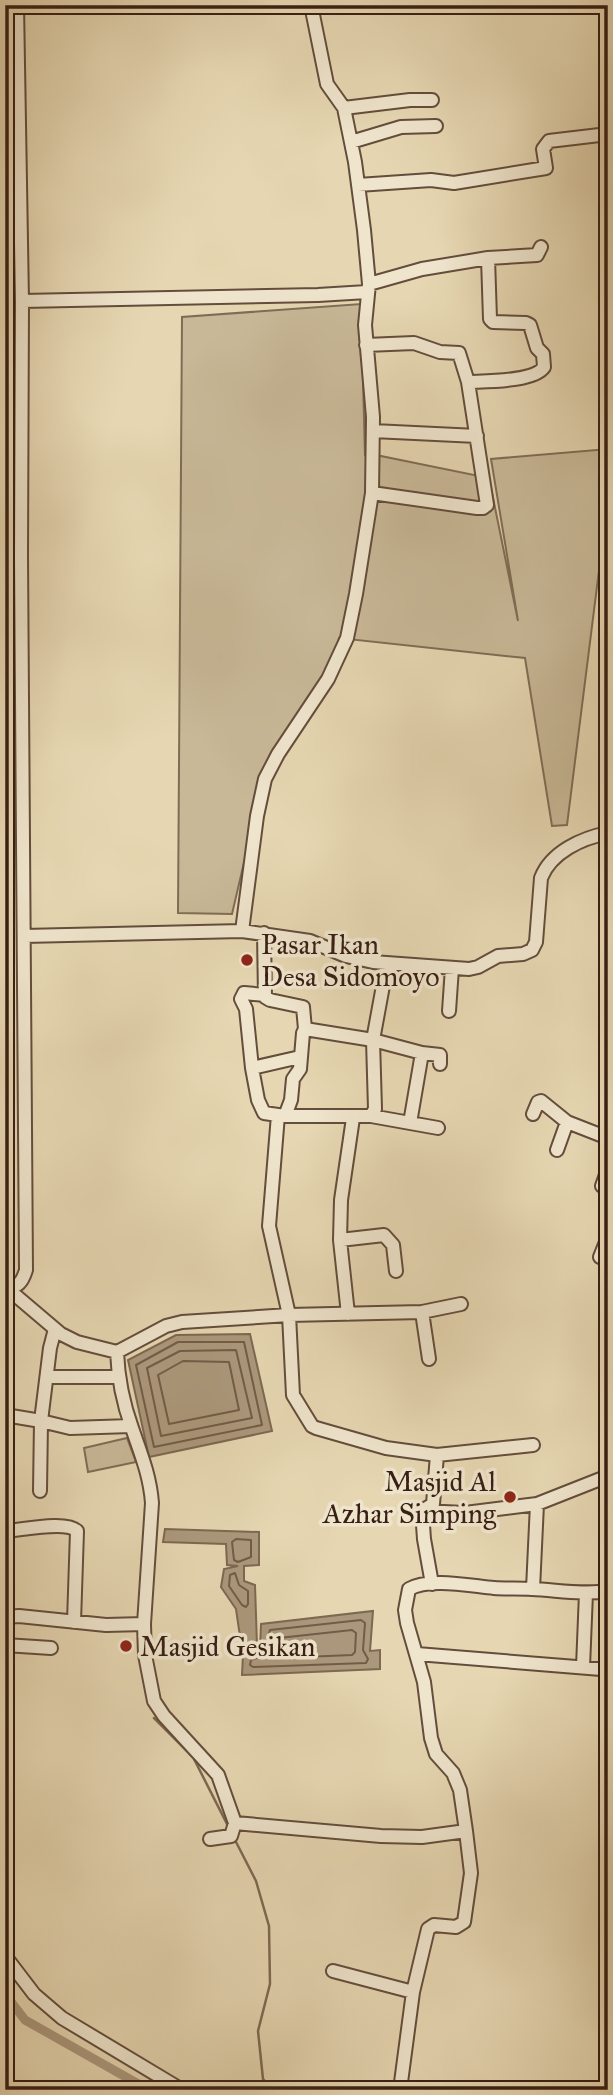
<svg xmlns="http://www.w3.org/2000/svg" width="613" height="2095" font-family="'IM FELL Great Primer',serif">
	<rect width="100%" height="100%" fill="#e6d7b2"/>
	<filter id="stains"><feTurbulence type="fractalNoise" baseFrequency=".00286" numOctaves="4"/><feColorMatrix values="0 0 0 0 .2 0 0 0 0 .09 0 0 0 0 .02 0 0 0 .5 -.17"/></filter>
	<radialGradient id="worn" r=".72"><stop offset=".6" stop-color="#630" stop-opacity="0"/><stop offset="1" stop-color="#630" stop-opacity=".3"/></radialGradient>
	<path fill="#c8b897" stroke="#806c56" stroke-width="2" d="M361 304 365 456 366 453 489 478 518 621 491 459 608 449V499L567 825 552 826 525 658 339 638 335 659 267 764 232 914 178 913 182 317Z
		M127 1438 136 1462 88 1472 84 1448Z"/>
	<path fill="#ab987c" stroke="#7d6852" stroke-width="2" d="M250 1334 272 1431 149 1457 128 1360 176 1335Z
		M165 1529 259 1532V1565L244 1566V1581L255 1585 257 1646 242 1650 236 1609 221 1587 224 1569 238 1566 227 1565 226 1544 163 1542Z
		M373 1611 370 1651 380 1650V1669L242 1675 243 1655 260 1650 261 1624Z"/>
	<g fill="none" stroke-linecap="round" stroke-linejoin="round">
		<path stroke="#725c48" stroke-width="2" d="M178 1342H244L262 1425 154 1447 136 1365Z
			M236 1350 252 1418 161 1436 147 1368 180 1351Z
			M183 1361 229 1362 239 1410 169 1424 158 1375Z
			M236 1539 251 1540V1557L238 1562 234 1560 232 1542Z
			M235 1573 239 1585 248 1591V1604L246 1607 242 1605 229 1586 230 1575Z
			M361 1620 365 1623 363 1650 368 1659 366 1663 253 1667 250 1665 251 1660C275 1652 263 1647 270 1630Z
			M352 1630 356 1633 355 1652 352 1655 279 1658 276 1655 277 1640 279 1638Z"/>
		<path stroke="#7d6852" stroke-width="2.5" d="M154 1718 193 1757 229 1828
			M235 1840 256 1881 269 1926 270 1984 258 2031 263 2079 273 2090"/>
		<path stroke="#ab987c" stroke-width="9" d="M5 1994 25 2020 149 2090"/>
		<defs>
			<path id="minor" d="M344 108 410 100H432
				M351 142 401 127 436 126
				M358 185 431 180 454 183 546 168 543 149 549 141 608 134
				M488 258 537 255 541 247
				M369 284 422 269 488 258 490 319 493 322 526 323 530 325 537 348 543 354 544 367C534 382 486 381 468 382
				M22 301 318 295 367 292
				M366 345 414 343 440 352 459 353 468 382 487 505 483 508H477L372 493
				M373 431 477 436
				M242 931 257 816 265 779 278 754 328 679 347 638 356 594 372 493 373 417 365 325 369 284 364 230 355 162 344 108 327 84 311 5
				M264 933 265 997 270 1000 303 1007 305 1029
				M24 936 242 931 310 941 346 956 373 962 469 969 478 967 498 956 523 954 532 950 536 942 541 878C551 852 582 838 608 833
				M265 995 244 993 241 999 246 1009 252 1068 258 1100 264 1113 285 1116H371L438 1128
				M449 1011 452 968
				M252 1068 300 1057
				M533 1114 538 1102 541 1101 567 1122 608 1138
				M278 1115 269 1226 289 1315 293 1395 312 1426 316 1428 386 1448 437 1455 433 1504 422 1511
				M285 1116 291 1100 293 1079 300 1069 303 1033 305 1029 373 1040 422 1053 440 1055V1064
				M371 1116 375 1109 373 1040 387 964
				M410 1123 422 1053
				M557 1150 567 1122
				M602 1186 608 1169
				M340 1240 384 1235 393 1245 396 1271
				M600 1257 608 1237
				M5 1289C18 1287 22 1283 26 1270L21 556 22 301 17 5
				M8 1289 61 1334 77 1342 117 1352 166 1326 182 1322 289 1315 422 1312 461 1304
				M422 1312 429 1359
				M348 1314 340 1240 341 1200 353 1118
				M117 1352C118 1378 123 1403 132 1428 141 1454 150 1476 152 1503L144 1624 145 1655 154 1701 164 1716 218 1775 235 1823 381 1836 422 1837 466 1831 471 1873 464 1922 456 1927 434 1925 428 1929 413 1992 400 2090
				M47 1377H118
				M5 1415 41 1421 50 1348 55 1329
				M437 1455 533 1445
				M40 1491 41 1421 70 1428 131 1426
				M422 1511 465 1513 537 1504 608 1476
				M422 1511 424 1539 432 1584
				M5 1531C22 1530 66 1520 77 1531L74 1622
				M533 1589 537 1504
				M5 1617 19 1616 106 1625 144 1624
				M5 1645 51 1648
				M417 1654 601 1669
				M583 1667 586 1593
				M466 1831 460 1790 453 1773 436 1754 431 1738 424 1682 407 1623 405 1610 409 1589C429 1577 471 1586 494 1588 507 1589 520 1588 532 1589 557 1590 583 1595 608 1591
				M210 1839 231 1836 235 1823
				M5 1956 34 1994 62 2018 182 2090
				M333 1971 413 1992"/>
		</defs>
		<use href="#minor" stroke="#644d3c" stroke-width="16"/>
		<use href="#minor" stroke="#efe5cd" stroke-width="12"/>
	</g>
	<g fill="#8f2418" stroke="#efe5cd" stroke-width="2.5">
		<circle cx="247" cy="960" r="7"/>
		<circle cx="510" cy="1497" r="7"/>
		<circle cx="126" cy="1646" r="7"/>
	</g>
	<g text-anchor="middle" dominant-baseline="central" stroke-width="7" stroke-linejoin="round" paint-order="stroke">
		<g font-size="28" fill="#381f14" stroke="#efe5cd" text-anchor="start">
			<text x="261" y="944">Pasar Ikan<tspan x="261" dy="32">Desa Sidomoyo</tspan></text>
			<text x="496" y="1481" text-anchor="end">Masjid Al<tspan x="496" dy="32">Azhar Simping</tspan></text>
			<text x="140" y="1646">Masjid Gesikan</text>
		</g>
	</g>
	<rect width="613" height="2095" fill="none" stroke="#e6d7b2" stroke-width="28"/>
	<rect x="7" y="7" width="599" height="2081" fill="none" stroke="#381f14" stroke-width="3.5"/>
	<rect x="14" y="14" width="585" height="2067" fill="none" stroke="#381f14" stroke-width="2"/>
	<rect width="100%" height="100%" filter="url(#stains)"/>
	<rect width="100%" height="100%" fill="url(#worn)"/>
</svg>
